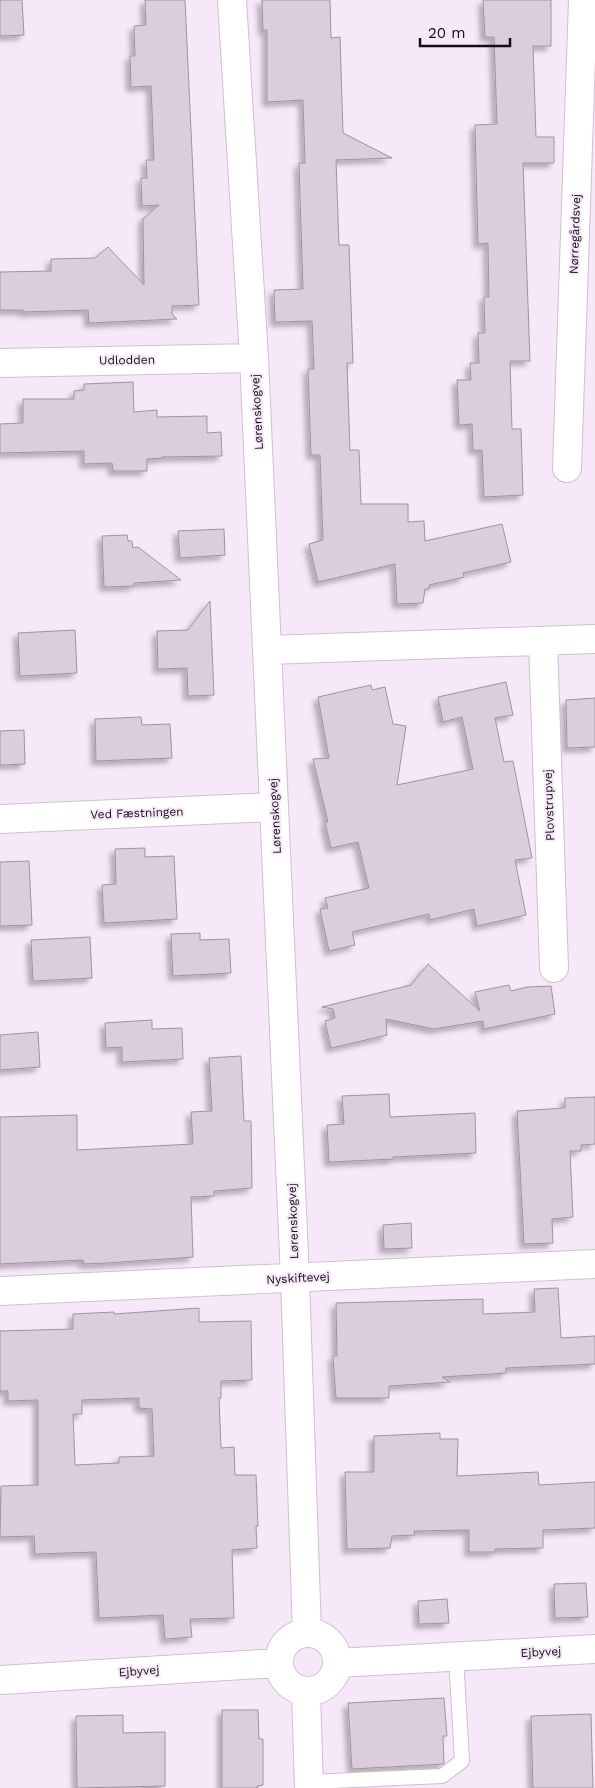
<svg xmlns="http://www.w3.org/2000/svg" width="595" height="1788" font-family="'Work Sans',sans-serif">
	<defs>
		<filter id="shadow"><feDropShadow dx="-4.5" dy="4.5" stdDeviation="2.5" flood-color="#0004"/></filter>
	</defs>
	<rect width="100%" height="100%" fill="#f6e8f8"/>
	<path fill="#dbcddc" stroke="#a093a1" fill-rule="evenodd" filter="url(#shadow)" d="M0 0H22L24 35 0 36Z
		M145 0H185L199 305 172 306V314L177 319 89 323 88 310 23 312V310H0V272L51 271V259L95 258 108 247 144 285 143 219 159 205 142 206 141 178H147L146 160H154L151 86 131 87 130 56H135L134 26 146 25Z
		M262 0H330L331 38 340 37 343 133 392 158 336 160 339 245H349L353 363H347L350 450H359L361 504H408V522L424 521 425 541 502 524 511 562 463 573 464 577 429 585V589H425L423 603 397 604 395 564 318 582 309 544 323 540 320 455H311L308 369H314L312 321 275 322 274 290 303 289 299 163H305L303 100 267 102V30H263Z
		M483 0H551V46H533L536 137H554V163H523L530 361H510L512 429H521L523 495 484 497 482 450H473L472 424 459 425 457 380H471L470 363H479L478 333H485L484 297H489L488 243 478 244 475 125 497 124 494 37H485Z
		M133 382 134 412 157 410V417L207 416V433L221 432 222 456 162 457V458L147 459V471H113L112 463 84 464V451L0 453V424L23 423V399H74V391L84 390V384Z
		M224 529 225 555 180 558 178 531Z
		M127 535 128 541H132L133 548 138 547 181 580 134 583V586L104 587 102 536Z
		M210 601 214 695 188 696 187 668 158 669 157 631 188 630Z
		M75 630 77 673 20 676 18 633Z
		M506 682 513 715 495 718 504 762 513 761 532 858 515 860 526 915 477 926 474 909 430 920 429 914 352 932 355 945 329 951 320 909 328 908 325 898 369 888 358 842 331 848 325 822H328L313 759 329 758 318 697 371 685 372 690 385 687 393 724 406 726 397 785 473 769 462 717 443 722 438 697Z
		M595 698V747L567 748 566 700Z
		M141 717 142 725 170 724 172 758 96 761 95 719Z
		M24 730 25 764 0 765V731Z
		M145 848V857L174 856 177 919 104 923 102 885 116 884 115 849Z
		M29 861 32 925 0 926V862Z
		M200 933V940L229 939 231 973 173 976 171 934Z
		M90 937 92 978 33 981 31 940Z
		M428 964 480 1011 475 992 509 985 511 991 527 987 551 986 555 1014 484 1029 483 1021 434 1029 386 1019 387 1035 331 1048 325 1021 335 1018 333 1009 322 1007 411 985Z
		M152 1020V1029L182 1028 183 1059 122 1062V1047L106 1048 105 1023Z
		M38 1032 40 1067 0 1070V1035Z
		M241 1056 244 1121H251L252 1188 214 1191V1196L191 1197 193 1257 107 1263 84 1264 83 1260 0 1264V1117L77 1115V1150L193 1144 191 1112 212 1111 209 1058Z
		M389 1094 390 1117 475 1113 476 1153 393 1157 394 1159 329 1162 327 1125 344 1124 342 1096Z
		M595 1097V1144L581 1145V1151H570L573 1217 552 1219 553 1243 524 1244 517 1111 565 1108V1098Z
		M411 1223 412 1248 384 1249 383 1225Z
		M558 1288 561 1338 595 1336V1364L506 1368V1373L442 1377 450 1382 389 1386V1398H336L333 1356H337L336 1303 483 1299V1314L535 1312 534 1289Z
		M199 1308V1322L251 1321 252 1380 221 1381V1398H219L221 1448 234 1447 235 1475H256L258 1526H256L257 1548 232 1550 234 1618 190 1619 192 1637 165 1639 163 1615 99 1618 96 1552 35 1554 34 1536 0 1537 1 1486 38 1485V1400L8 1401V1391H0V1331L73 1329V1314L114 1312V1314ZM139 1398V1408L152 1409 154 1456 119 1457V1463L75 1465 73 1414H82V1400Z
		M440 1433V1439H458L457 1476 538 1472 539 1485 595 1482V1528L543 1530V1548L495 1549V1552H469V1530L414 1531 415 1535 392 1536 390 1548 347 1549 345 1472H374V1436Z
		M586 1583 588 1617 555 1618 554 1584Z
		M447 1599 449 1623 419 1624 418 1601Z
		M444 1698 447 1736H443L444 1764 352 1769 348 1703Z
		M222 1710H258L259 1739H263V1785L257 1786V1788H222Z
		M591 1714 593 1788H533L531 1716Z
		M123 1715V1733L165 1732V1786L77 1788 76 1716Z"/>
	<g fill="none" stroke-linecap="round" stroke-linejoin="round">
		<defs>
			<path id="service" d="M309 1782 442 1776 462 1761 456 1657"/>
			<path id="minor" d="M232 0 254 358 295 1278 307 1633
				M0 363 254 358
				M567 468 583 0
				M543 641 554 968
				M267 650 595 639
				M0 819 274 807
				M0 1291 595 1264
				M279 1662a29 29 0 1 1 58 0a29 29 0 1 1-58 0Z
				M337 1663 595 1649
				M0 1680 260 1664H279
				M306 1691 309 1788"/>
		</defs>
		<use href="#service" stroke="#cec0cf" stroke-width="16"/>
		<use href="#minor" stroke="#cec0cf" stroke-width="30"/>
		<use href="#service" stroke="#fff" stroke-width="14"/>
		<use href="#minor" stroke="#fff" stroke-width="28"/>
	</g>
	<g text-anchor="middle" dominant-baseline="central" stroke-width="4" stroke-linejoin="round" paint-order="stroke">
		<g font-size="12" fill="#130e13" stroke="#f6e8f8">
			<text transform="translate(575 234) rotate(-88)">Nørregårdsvej</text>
			<text transform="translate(127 360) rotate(-1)">Udlodden</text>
			<text transform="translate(257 412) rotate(-93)">Lørenskogvej</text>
			<text transform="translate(549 805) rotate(-92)">Plovstrupvej</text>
			<text transform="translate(137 813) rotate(-2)">Ved Fæstningen</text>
			<text transform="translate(275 816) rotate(-93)">Lørenskogvej</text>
			<text transform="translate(293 1221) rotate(-92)">Lørenskogvej</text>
			<text transform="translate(298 1278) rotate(-3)">Nyskiftevej</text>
			<text transform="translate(541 1652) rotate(-3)">Ejbyvej</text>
			<text transform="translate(139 1671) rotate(-4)">Ejbyvej</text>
		</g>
	</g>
	<path d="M420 38v8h90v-8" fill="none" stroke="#130e13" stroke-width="2.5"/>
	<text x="428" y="38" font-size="15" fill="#130e13" stroke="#f6e8f8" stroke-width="4" paint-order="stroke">20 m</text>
</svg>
